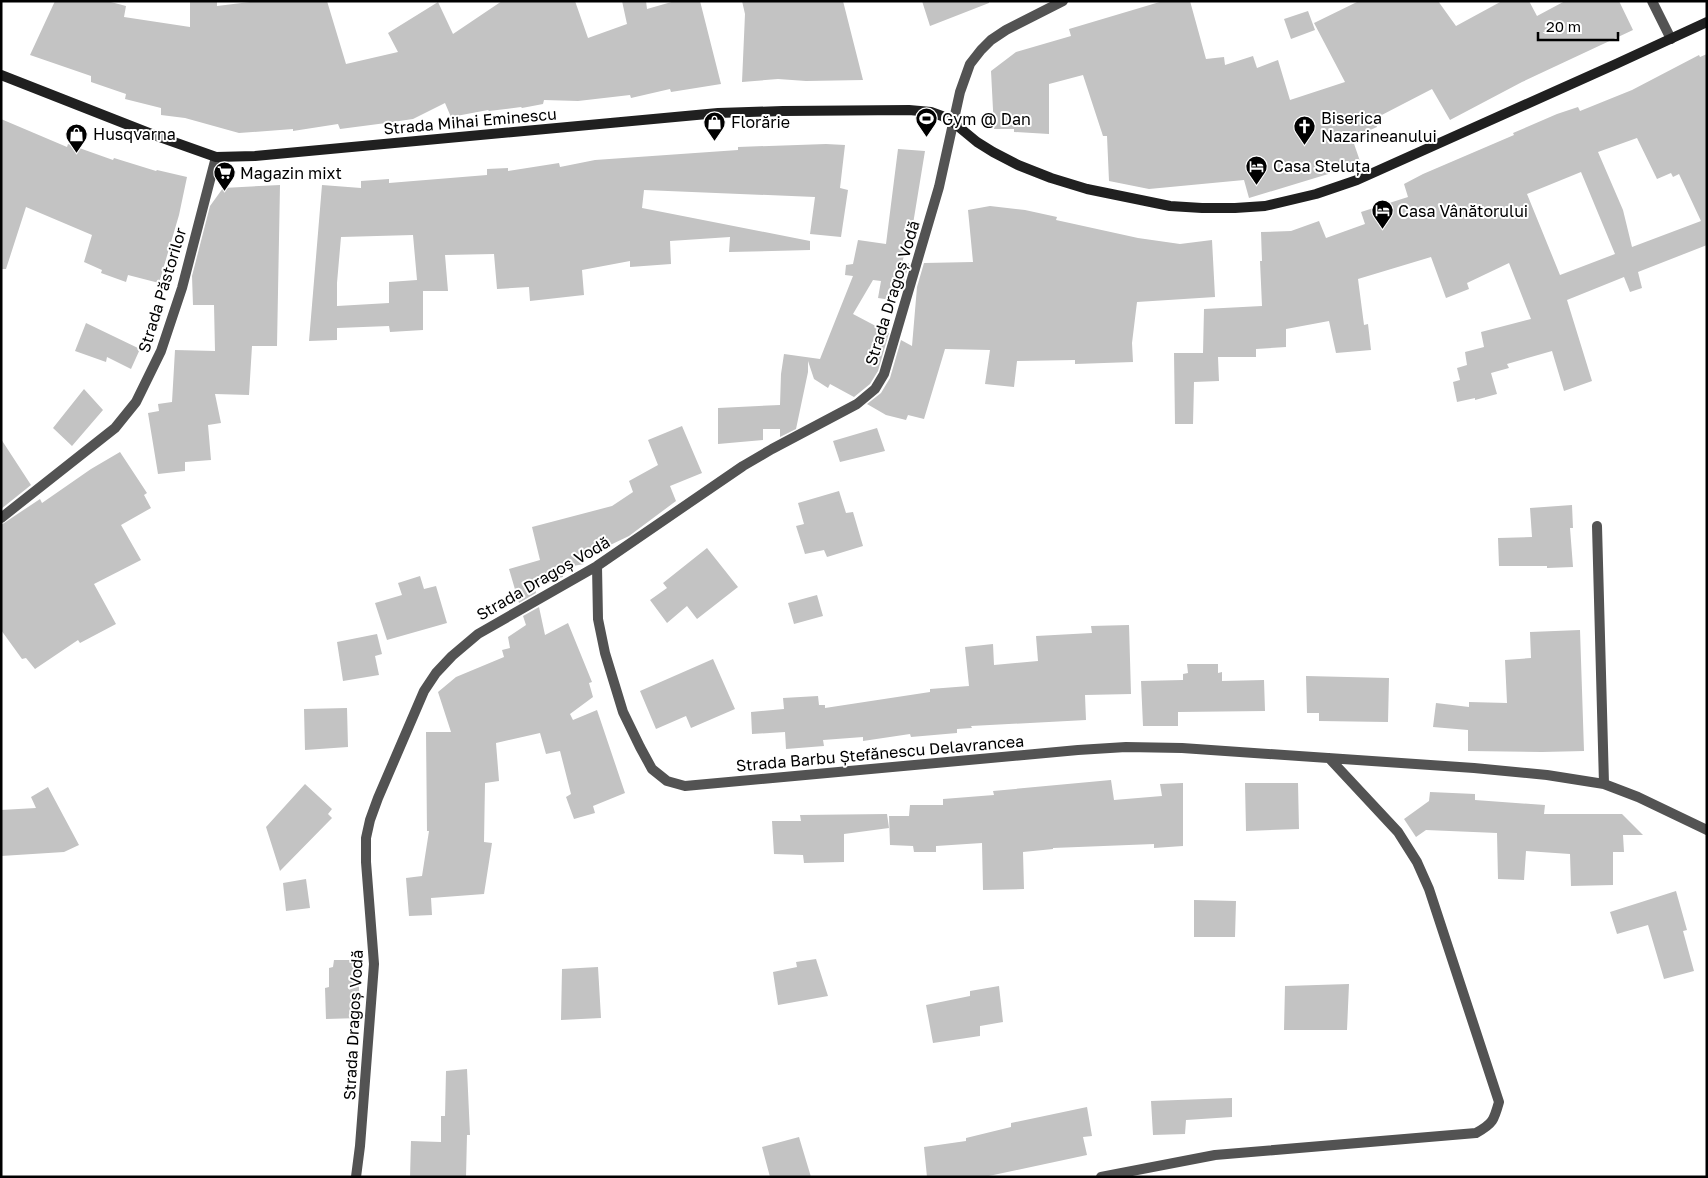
<svg xmlns="http://www.w3.org/2000/svg" width="1708" height="1178" font-family="'Golos Text',sans-serif">
	<rect width="100%" height="100%" fill="#fff"/>
	<path fill="#c3c3c3" fill-rule="evenodd" d="M55 1H107L126 6 124 17 190 27V1H217V6L259 1H327L346 64 398 52 388 33 438 2 453 34 502 1H575L588 38 627 24 622 1H646L647 9 675 1H700L721 84 671 92 670 89 631 98 630 95 578 101 544 100 543 104 522 108 521 107 489 111 488 110 451 117 445 103 413 119 386 123 340 129 338 124 293 131V129L239 133 185 118 161 115V108L125 99 126 94 91 82V76L30 55Z
		M742 1H843L863 80 806 81 778 79 742 82 745 14Z
		M922 1H989V3L930 26Z
		M1163 1H1190L1206 59 1224 57 1225 65 1253 56 1257 68 1278 60 1290 100 1345 82 1314 23 1359 1H1438L1456 26 1502 1H1529L1537 16 1565 1H1619L1633 30 1522 82 1450 120 1432 89 1374 119 1377 127 1352 138 1361 164 1249 198 1244 180 1149 189 1109 181 1107 136H1103L1083 75 1049 84V134L1014 132V129H994L991 71 1016 52 1071 36 1069 29Z
		M1308 11 1315 30 1291 39 1284 19Z
		M1707 54V245L1638 272 1642 288 1630 292 1624 277 1567 300 1592 381 1564 391 1552 351 1507 364 1509 368 1491 373 1497 394 1475 400V398L1457 402 1453 382 1460 380 1457 368 1467 365 1465 352 1484 347 1481 332 1531 319 1509 263 1467 283 1469 289 1446 298 1431 257 1358 279 1364 325 1368 324 1371 350 1336 353 1329 321 1286 329V347L1256 349V357H1218L1219 381 1194 382 1193 424H1175L1174 353H1203L1204 309 1262 306 1260 261H1262L1261 232 1291 231 1319 221 1326 238 1365 224 1361 212 1408 197 1404 184 1423 174 1514 135 1513 133 1557 114 1578 107 1580 111 1632 90 1699 55 1700 57ZM1637 138 1657 179 1671 173 1673 177 1679 174 1701 221 1632 247 1623 210 1598 152ZM1581 172 1615 254 1560 275 1527 194Z
		M1 119 67 147 68 144 113 160 114 158 156 171 157 170 187 177 179 215 159 283 128 275 126 282 101 273 102 270 84 262 92 235 26 207 6 269H1Z
		M826 144 845 145 840 188 848 190 841 237 810 234 815 197 644 190 642 208 810 241V250L729 252 730 237 670 241 671 264 630 267V261L582 270 584 295 530 301 529 287 497 289 494 254 445 255 448 291H423V330L390 332 389 326 337 328V340L309 341 322 185 361 188V181L389 179V183L487 175V169L508 168V171L559 163 560 167 595 160 738 150V147ZM413 235 417 280 389 282V303L337 306V283L341 237Z
		M898 149 925 151 913 224 902 263H909L903 285 896 284 891 300 878 298 881 281 873 280 853 314 889 333 878 371 870 384 854 397 830 384 828 388 814 379 808 361V372L796 429 780 437V429H763V440L718 444V408L780 405 781 374 784 354 820 359 853 276 845 275 846 265 853 264 858 240 886 244Z
		M280 185 277 346H252L249 395 215 394 221 423 208 425 211 460 185 462V471L158 474 148 413 159 411 158 404 172 402 175 350 215 351 214 305H193L192 276 210 206 223 188Z
		M990 206 1025 210 1057 217 1056 220 1138 238 1180 244 1212 240 1215 297 1137 302 1132 343 1133 362 1075 364V360L1017 361 1014 387 985 384 990 350 945 349 924 419 908 415 906 420 886 415 867 404 881 393 890 378 901 340 912 346 917 287 924 263 973 262 968 210Z
		M86 323 140 349 131 369 107 357 106 362 75 351Z
		M84 389 103 410 72 446 53 428Z
		M682 426 702 473 670 486 676 501 629 536 583 558 584 564 562 568 563 577 534 584 536 593 519 603 509 569 540 560 532 527 612 506 633 492 629 481 658 465 648 440Z
		M877 428 885 451 840 462 833 441Z
		M1 439 31 485 1 509Z
		M120 452 147 493 144 495 151 508 121 525 141 560 94 584 116 624 80 643 78 640 35 669 26 658 22 659 1 630V525L40 499 42 503 91 469Z
		M839 491 846 513 853 512 863 546 827 557 824 550 805 554 796 526 804 524 798 503Z
		M1572 505 1573 528H1570L1573 567 1547 568V566H1499L1498 538 1532 537 1530 508Z
		M707 548 738 587 697 619 687 606 667 623 650 600 667 588 663 583Z
		M420 576 424 589 436 586 447 623 387 640 375 603 402 595 398 583Z
		M817 595 823 616 794 624 788 603Z
		M539 607 545 635 568 623 592 682 589 683 593 697 570 714 573 720 597 710 625 793 593 806 595 813 574 819 566 797 571 794 560 751 546 754 540 733 496 743 499 781 485 783 484 842 492 843 484 894 431 898 432 915 409 916 406 878 422 876 429 831H427L426 732H451L438 692 456 677 504 657 502 650 510 648 508 637 526 625 523 616Z
		M1129 625 1131 694 1085 695 1086 720 971 726 972 728 957 729V733L911 737 910 734 863 741V737L823 740 824 746 786 749 785 732 752 734 751 712 784 709 783 698 818 696 819 705H825V708L930 692V689L969 686 965 647 993 644 994 665 1038 661 1036 636 1092 633 1091 626Z
		M1580 630 1584 751 1542 752 1468 751V730L1433 727 1436 703 1469 707V702L1507 703 1505 660 1531 658 1530 632Z
		M377 634 382 654 375 656 379 675 343 681 337 642Z
		M713 659 735 709 691 728 686 716 656 729 640 691Z
		M1187 664H1218V673L1222 672V681L1264 680 1265 711 1178 712V726H1143L1141 681 1183 680V674L1188 673Z
		M1306 676 1389 678 1388 722 1319 721V713H1307Z
		M347 708 348 747 305 750 304 709Z
		M1111 780 1114 800 1162 796 1160 784 1183 783V846L1154 848V844L1053 848V849L1023 852 1024 889 983 890 982 843 936 846V852H914L913 846 890 845 889 816H909L910 805H943V799L994 795 993 791Z
		M1245 783H1298L1299 829 1246 831Z
		M305 784 332 809 328 814 332 818 280 871 266 827Z
		M48 787 79 845 64 852 1 856V810L36 808 31 797Z
		M1430 792 1475 794V800L1545 805 1544 814H1622L1643 835H1623L1624 852H1613V885L1571 886 1570 854 1526 851 1524 880 1498 879 1497 833 1426 830 1416 837 1404 819 1429 801Z
		M887 814 889 828 844 834V862L804 863 803 855 774 854 772 821H801L800 815Z
		M306 879 310 908 286 911 283 883Z
		M1676 891 1687 930 1683 931 1694 971 1664 979 1648 925 1617 934 1610 912Z
		M1194 900 1236 901 1235 937H1194Z
		M816 959 828 996 778 1005 773 972 797 967 796 962Z
		M334 960H358L360 1018 326 1019 325 988 329 987V968L333 967Z
		M598 967 601 1018 561 1020 562 969Z
		M1349 984 1347 1030H1284L1285 986Z
		M999 986 1003 1022 980 1026V1036L933 1043 926 1005 970 996V991Z
		M467 1069 470 1135H467L466 1177H410L411 1141 441 1142V1116H445L446 1071Z
		M1232 1098V1117L1186 1120 1185 1134 1153 1135 1151 1101Z
		M1087 1107 1092 1136 1083 1137 1087 1155 984 1177H927L924 1147 966 1141V1138L1011 1127V1123Z
		M799 1137 811 1177H770L762 1147Z"/>
	<g fill="none" stroke-linecap="round" stroke-linejoin="round">
		<path stroke="#535353" stroke-width="10" d="M1652 1 1671 39
			M1 518 115 428 136 402 161 351 182 288 216 157
			M1597 526 1604 784
			M597 566 598 619 605 653 623 712 640 747 652 769 667 781 685 786 1078 750 1126 747 1182 748 1474 768 1547 775 1604 784 1638 797 1707 830
			M356 1177 360 1146 374 964 366 862V838L370 820 378 798 424 691 436 673 452 656 478 634 597 566 743 466 772 449 857 404 875 389 884 374 939 187 960 92 970 64 981 50 991 40 1006 30 1063 1
			M1101 1177 1215 1155 1476 1133C1493 1124 1494 1120 1499 1102L1429 889 1417 862 1398 832 1329 758"/>
		<path stroke="#202020" stroke-width="10" d="M1 75 154 135 216 157 255 156 718 113 783 111 909 110 931 112 942 116 954 123 977 142 993 152 1018 165 1051 178 1087 189 1170 206 1202 208H1235L1265 206 1316 194 1357 180 1616 64 1707 22"/>
	</g>
	<defs>
		<symbol id="stadium-pin" viewBox="-11 -11 22 30"><path d="M0 17L-7.5 6A9.5 9.5 0 1 1 7.5 6Z" fill="#000" stroke="#fff"/><path d="M0-5a6.5 5 0 1 0 0 10a6.5 5 0 1 0 0-10ZM-3.5-1.8h7v3.6h-7Z" fill="#fff"/></symbol>
		<symbol id="shop-pin" viewBox="-11 -11 22 30"><path d="M0 17L-7.5 6A9.5 9.5 0 1 1 7.5 6Z" fill="#000" stroke="#fff"/><path d="M-5-2.5h2.3a2.7 3.5 0 0 1 5.4 0H5L5.5 6h-11ZM-1.5-2.5h3a1.5 2.3 0 0 0-3 0Z" fill="#fff"/></symbol>
		<symbol id="church-pin" viewBox="-11 -11 22 30"><path d="M0 17L-7.5 6A9.5 9.5 0 1 1 7.5 6Z" fill="#000" stroke="#fff"/><path d="M-1.2-6h2.4v3.5h3.3v2.4h-3.3V6h-2.4V-.1h-3.3v-2.4h3.3Z" fill="#fff"/></symbol>
		<symbol id="hotel-pin" viewBox="-11 -11 22 30"><path d="M0 17L-7.5 6A9.5 9.5 0 1 1 7.5 6Z" fill="#000" stroke="#fff"/><path d="M-6-4.5h1.5V1H6V5H4.5V3h-9V5H-6ZM-4 0a1.8 1.8 0 1 1 3.6 0ZM.5 0V-2.5h3Q6-2.5 6 0Z" fill="#fff"/></symbol>
		<symbol id="supermarket-pin" viewBox="-11 -11 22 30"><path d="M0 17L-7.5 6A9.5 9.5 0 1 1 7.5 6Z" fill="#000" stroke="#fff"/><path d="M-6-5.5h2.5l.6 2H6L4.5 2H-2.5L-4.4-4H-6ZM-1.5 3.2a1.3 1.3 0 1 0 .1 0ZM3 3.2a1.3 1.3 0 1 0 .1 0Z" fill="#fff"/></symbol>
	</defs>
	<g fill-rule="evenodd">
		<use href="#stadium-pin" x="914" y="106" width="25" height="34"/>
		<use href="#shop-pin" x="702" y="110" width="25" height="34"/>
		<use href="#church-pin" x="1292" y="114" width="25" height="34"/>
		<use href="#shop-pin" x="64" y="122" width="25" height="34"/>
		<use href="#hotel-pin" x="1244" y="154" width="25" height="34"/>
		<use href="#supermarket-pin" x="212" y="160" width="25" height="34"/>
		<use href="#hotel-pin" x="1370" y="198" width="25" height="34"/>
	</g>
	<g text-anchor="middle" dominant-baseline="central" stroke-width="4" stroke-linejoin="round" paint-order="stroke">
		<g font-size="16" fill="#000" stroke="#fff" text-anchor="start">
			<text x="1321" y="118">Biserica<tspan x="1321" dy="18">Nazarineanului</tspan></text>
			<text x="942" y="119">Gym @ Dan</text>
			<text x="731" y="122">Florărie</text>
			<text x="93" y="134">Husqvarna</text>
			<text x="1273" y="166">Casa Steluța</text>
			<text x="240" y="173">Magazin mixt</text>
			<text x="1398" y="211">Casa Vânătorului</text>
		</g>
		<g font-size="16" fill="#000" stroke="#fff">
			<text transform="translate(470 121) rotate(-5)">Strada Mihai Eminescu</text>
			<text transform="translate(162 290) rotate(-73)">Strada Păstorilor</text>
			<text transform="translate(892 293) rotate(-73)">Strada Dragoș Vodă</text>
			<text transform="translate(543 578) rotate(-30)">Strada Dragoș Vodă</text>
			<text transform="translate(880 753) rotate(-5)">Strada Barbu Ștefănescu Delavrancea</text>
			<text transform="translate(353 1025) rotate(-87)">Strada Dragoș Vodă</text>
		</g>
	</g>
	<rect width="1708" height="1178" fill="none" stroke="#000000" stroke-width="5"/>
	<path d="M1538 32v8h80v-8" fill="none" stroke="#000000" stroke-width="2.5"/>
	<text x="1546" y="32" font-size="15" fill="#000000" stroke="#ffffff" stroke-width="4" paint-order="stroke">20 m</text>
</svg>
